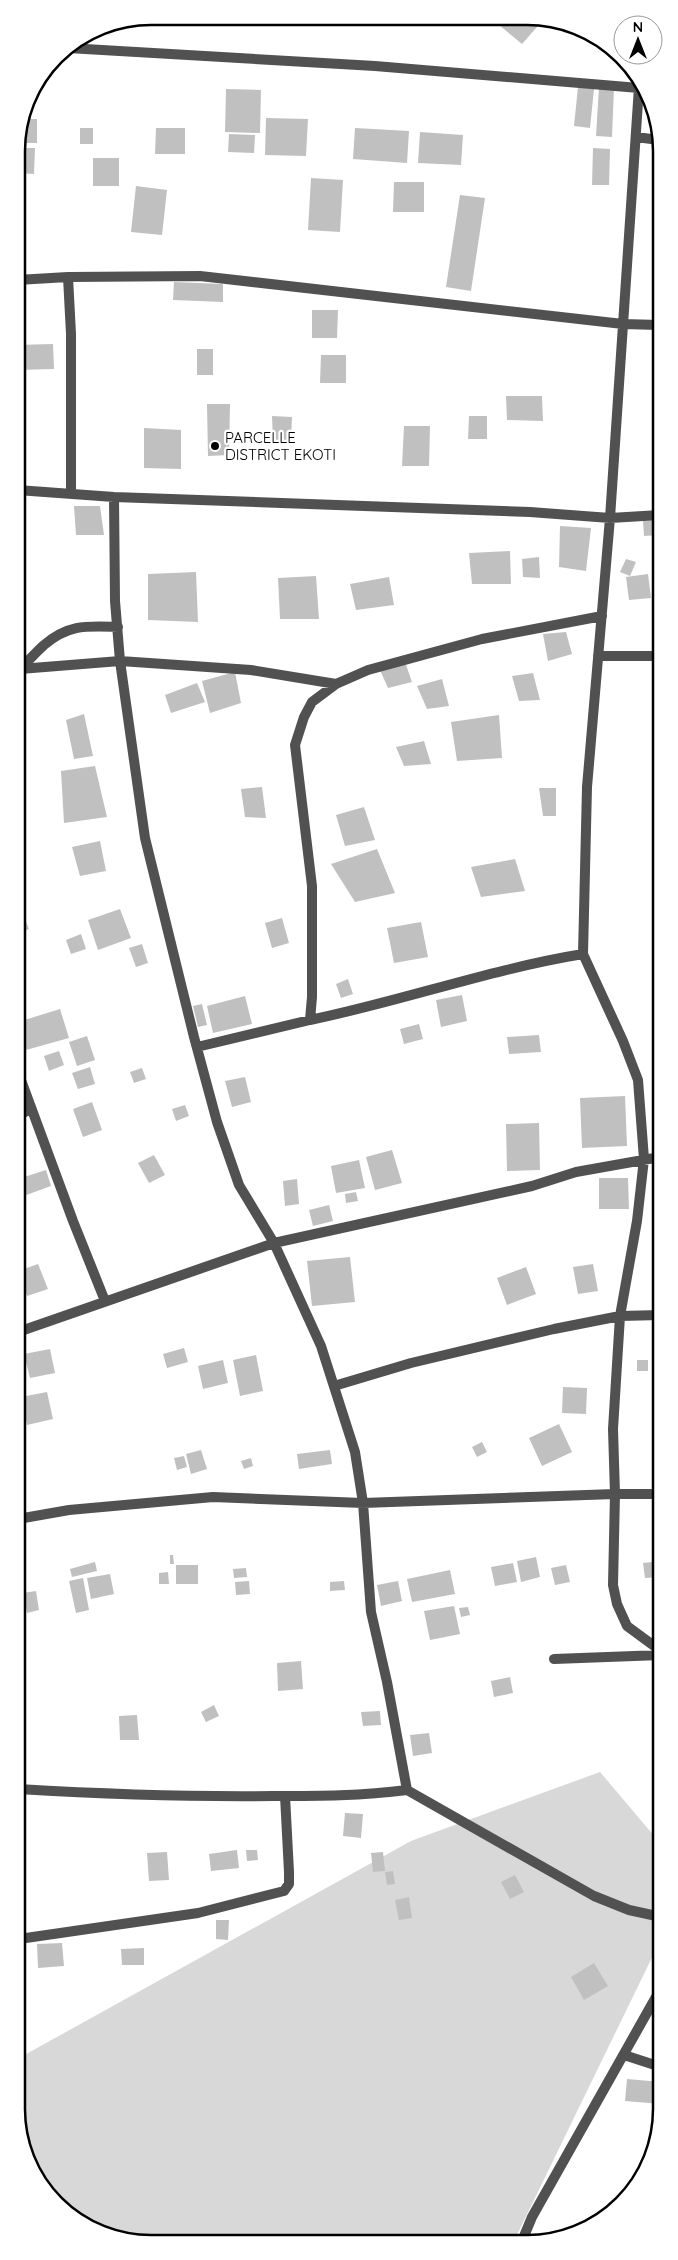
<svg xmlns="http://www.w3.org/2000/svg" width="678" height="2260" font-family="Quicksand,sans-serif">
	<rect width="100%" height="100%" fill="#fff"/>
	<path fill="#d8d8d8" d="M600 1772 661 1844V1939L514 2241H125L55 2204 19 2135V2058L411 1841Z"/>
	<path fill="#c0c0c0" d="M495 19H544L522 44 493 20Z
		M578 87 594 89 590 128 574 126Z
		M599 87 614 88 612 137 596 136Z
		M226 89 261 90 260 133 225 132Z
		M266 118 308 119 306 156 265 155Z
		M22 119H37V143H17Z
		M80 128H93V144H80Z
		M156 128H185V154H155Z
		M355 128 409 131 407 163 353 159Z
		M420 132 463 135 461 165 418 163Z
		M229 134 255 135 254 153 228 152Z
		M35 148 34 174 17 173V148Z
		M593 148 610 149 609 185H592Z
		M93 158H119V186H93Z
		M311 178 343 180 340 232 308 230Z
		M394 182H424V212H393Z
		M136 186 167 190 162 235 131 232Z
		M460 195 485 198 471 291 446 287Z
		M174 282 223 284V302L173 300Z
		M312 310H338L337 338H312Z
		M53 344 54 369 17 370V345Z
		M197 349H213V375H197Z
		M321 355H346V383H320Z
		M506 396H542L543 421 507 420Z
		M207 404H230L229 455 208 456Z
		M272 416 292 417 291 442 273 441Z
		M469 416H487V439H468Z
		M404 426H430L429 466H402Z
		M144 428 181 430V469L144 468Z
		M74 506H100L104 535H76Z
		M660 519V535L644 536 643 521Z
		M17 522H18L20 548H17Z
		M560 526 591 528 586 571 559 567Z
		M510 551 511 584H472L469 553Z
		M539 557 540 578 523 577 522 559Z
		M626 559 636 562 630 576 620 572Z
		M196 572 198 622 148 620V574Z
		M648 574 651 598 629 600 626 577Z
		M316 576 319 619H280L278 578Z
		M389 577 394 605 356 610 350 584Z
		M566 632 572 654 548 661 543 634Z
		M405 662 412 682 388 688 380 670Z
		M235 672 241 703 210 713 202 681Z
		M533 673 540 700 519 701 512 676Z
		M442 679 449 706 427 709 417 686Z
		M197 683 205 702 171 713 165 695Z
		M84 714 93 756 74 759 66 720Z
		M499 715 502 758 457 761 451 722Z
		M424 741 431 764 404 766 396 747Z
		M95 766 107 817 64 823 61 771Z
		M262 787 266 818 245 817 241 789Z
		M539 788H556V816H543Z
		M364 807 375 840 345 846 336 815Z
		M100 841 106 871 80 876 72 847Z
		M377 849 395 893 355 902 331 864Z
		M515 859 525 891 481 897 471 867Z
		M654 888H660V923H659Z
		M120 909 131 938 98 950 88 920Z
		M22 912 29 929 17 934V914Z
		M282 918 289 943 272 948 265 923Z
		M421 922 428 957 394 963 387 928Z
		M81 934 86 949 71 954 66 940Z
		M142 944 148 963 136 967 129 948Z
		M348 979 353 994 341 998 336 984Z
		M660 979V1002H659L656 980Z
		M462 995 467 1021 441 1027 436 1000Z
		M245 996 252 1024 213 1033 207 1006Z
		M202 1004 207 1025 198 1027 193 1006Z
		M60 1009 69 1038 26 1050 18 1022Z
		M419 1024 423 1039 404 1044 400 1029Z
		M539 1035 541 1052 509 1054 507 1037Z
		M87 1036 95 1060 77 1066 69 1042Z
		M59 1051 64 1065 49 1071 44 1056Z
		M90 1067 95 1084 78 1089 72 1073Z
		M142 1068 146 1079 134 1083 130 1072Z
		M245 1077 251 1102 232 1107 225 1081Z
		M625 1096 627 1146 582 1148 580 1098Z
		M92 1102 102 1130 83 1137 73 1109Z
		M185 1105 189 1116 176 1121 172 1109Z
		M539 1123 540 1170 507 1171 506 1124Z
		M392 1150 402 1183 375 1190 366 1157Z
		M154 1155 165 1175 149 1183 138 1163Z
		M359 1160 365 1188 336 1193 331 1166Z
		M46 1170 51 1186 18 1198V1179Z
		M599 1178H628L629 1209H599Z
		M297 1179 299 1204 285 1206 283 1181Z
		M356 1192 358 1201 346 1203 345 1194Z
		M329 1205 333 1221 313 1226 309 1210Z
		M350 1257 355 1302 312 1306 307 1261Z
		M38 1264 48 1289 27 1296 18 1271Z
		M593 1264 598 1291 578 1294 573 1267Z
		M526 1267 536 1294 507 1305 497 1278Z
		M184 1348 188 1362 167 1368 163 1354Z
		M50 1349 55 1373 30 1378 24 1354Z
		M256 1355 263 1391 240 1396 233 1360Z
		M223 1360 228 1383 203 1389 198 1366Z
		M637 1360H648V1371H637Z
		M563 1387 587 1388 586 1414 562 1413Z
		M47 1392 53 1419 27 1425 21 1397Z
		M559 1424 572 1452 542 1466 529 1438Z
		M482 1442 487 1452 477 1457 472 1447Z
		M201 1450 207 1469 191 1474 186 1454Z
		M330 1450 332 1464 299 1469 297 1454Z
		M184 1456 187 1467 177 1470 174 1458Z
		M251 1458 253 1466 244 1469 241 1461Z
		M170 1555H173L174 1564H170Z
		M536 1557 540 1577 521 1582 517 1561Z
		M661 1561V1577L645 1578 643 1563Z
		M95 1562 97 1571 72 1577 70 1569Z
		M513 1563 517 1582 495 1586 491 1567Z
		M176 1565H198V1584H176Z
		M566 1565 570 1582 555 1585 551 1568Z
		M246 1568 247 1577 234 1578 233 1569Z
		M450 1570 455 1594 412 1602 407 1579Z
		M168 1572 169 1584H159V1573Z
		M110 1574 114 1594 91 1599 87 1578Z
		M83 1578 89 1610 76 1613 69 1581Z
		M249 1581 250 1594 236 1595 235 1582Z
		M344 1581 345 1590 330 1591V1582Z
		M398 1581 402 1601 381 1606 377 1585Z
		M36 1591 39 1610 27 1613 23 1593Z
		M454 1606 460 1634 430 1640 424 1611Z
		M468 1607 470 1615 461 1617 459 1608Z
		M301 1661 303 1689 278 1691 277 1663Z
		M510 1677 513 1693 494 1697 491 1681Z
		M214 1705 219 1716 206 1722 201 1712Z
		M380 1711 381 1725 363 1726 361 1712Z
		M137 1715 139 1740H120L119 1716Z
		M429 1733 432 1753 413 1756 410 1735Z
		M345 1813 363 1814 361 1838 343 1836Z
		M237 1850 239 1868 211 1871 209 1854Z
		M246 1850H257L258 1860 247 1861Z
		M167 1852 169 1880 149 1881 147 1853Z
		M383 1852 385 1871 373 1872 371 1853Z
		M393 1871 395 1884 387 1885 385 1872Z
		M515 1875 524 1892 510 1899 501 1882Z
		M409 1897 412 1918 399 1920 395 1900Z
		M216 1920H229L228 1940 216 1939Z
		M62 1943 64 1966 38 1968 37 1944Z
		M144 1948V1965H122L121 1949Z
		M594 1963 608 1986 584 2000 571 1977Z
		M627 2079 661 2082V2104L625 2101Z"/>
	<g fill="none" stroke-linecap="round" stroke-linejoin="round">
		<path stroke="#515151" stroke-width="10" d="M68 48 375 66 639 88
			M639 87 610 518 587 787 583 954 623 1041 638 1080 644 1159 637 1221 620 1316 613 1429 615 1494 613 1585 617 1604 627 1626 661 1651
			M636 137 659 140
			M68 277 71 334V493
			M17 280 68 277 200 276 623 324 659 325
			M17 490 114 497 530 512 610 518 660 515
			M598 656H660
			M20 669 120 661 251 670 336 684
			M18 670C27 663 35 653 44 645 69 624 86 626 118 627
			M310 1020C402 1001 491 969 583 954
			M197 1047 310 1020 312 997V886L295 745 304 717 312 702 336 684 368 670 482 639 602 616
			M18 1072 73 1221 105 1301
			M18 1115 30 1110
			M18 1332 274 1243 532 1186 576 1172 660 1157
			M334 1386 411 1363 554 1329 620 1316 661 1315
			M18 1519 69 1510 213 1497 363 1503 615 1494H661
			M554 1659 661 1655
			M18 1789C103 1794 188 1797 273 1796 318 1796 362 1796 407 1790L387 1682 371 1612 363 1503 355 1452 321 1346 274 1243 239 1185 217 1122 194 1037 145 838 120 661 115 601 114 497
			M407 1790 594 1896 629 1910 661 1917
			M19 1939 198 1913 284 1891 289 1884V1872L285 1796
			M624 2055 661 2067
			M522 2241 532 2217 661 1988"/>
	</g>
	<circle fill="#000" stroke="#fff" stroke-width="2" cx="215" cy="446" r="5"/>
	<g text-anchor="middle" dominant-baseline="central" stroke-width="4.5" stroke-linejoin="round" paint-order="stroke">
		<g font-size="15" fill="#000" stroke="#fff" text-anchor="start">
			<text x="225" y="437">PARCELLE<tspan x="225" dy="17">DISTRICT EKOTI</tspan></text>
		</g>
	</g>
	<path d="M0 0H678V2260H0ZM151 25H527A126 126 0 0 1 653 151V2109A126 126 0 0 1 527 2235H151A126 126 0 0 1 25 2109V151A126 126 0 0 1 151 25Z" fill="#fff" fill-rule="evenodd"/>
	<path fill="none" stroke="#000" stroke-width="2.5" d="M151 25H527A126 126 0 0 1 653 151V2109A126 126 0 0 1 527 2235H151A126 126 0 0 1 25 2109V151A126 126 0 0 1 151 25Z"/>
	<g transform="translate(638 40)"><circle r="24" fill="#ffffff" stroke="#999999"/>
	<path d="M0-4L9 19L0 12L-9 19Z" fill="#000000"/>
	<text y="-8" font-size="14" font-weight="bold" text-anchor="middle" fill="#000000">N</text>
	</g>
</svg>
